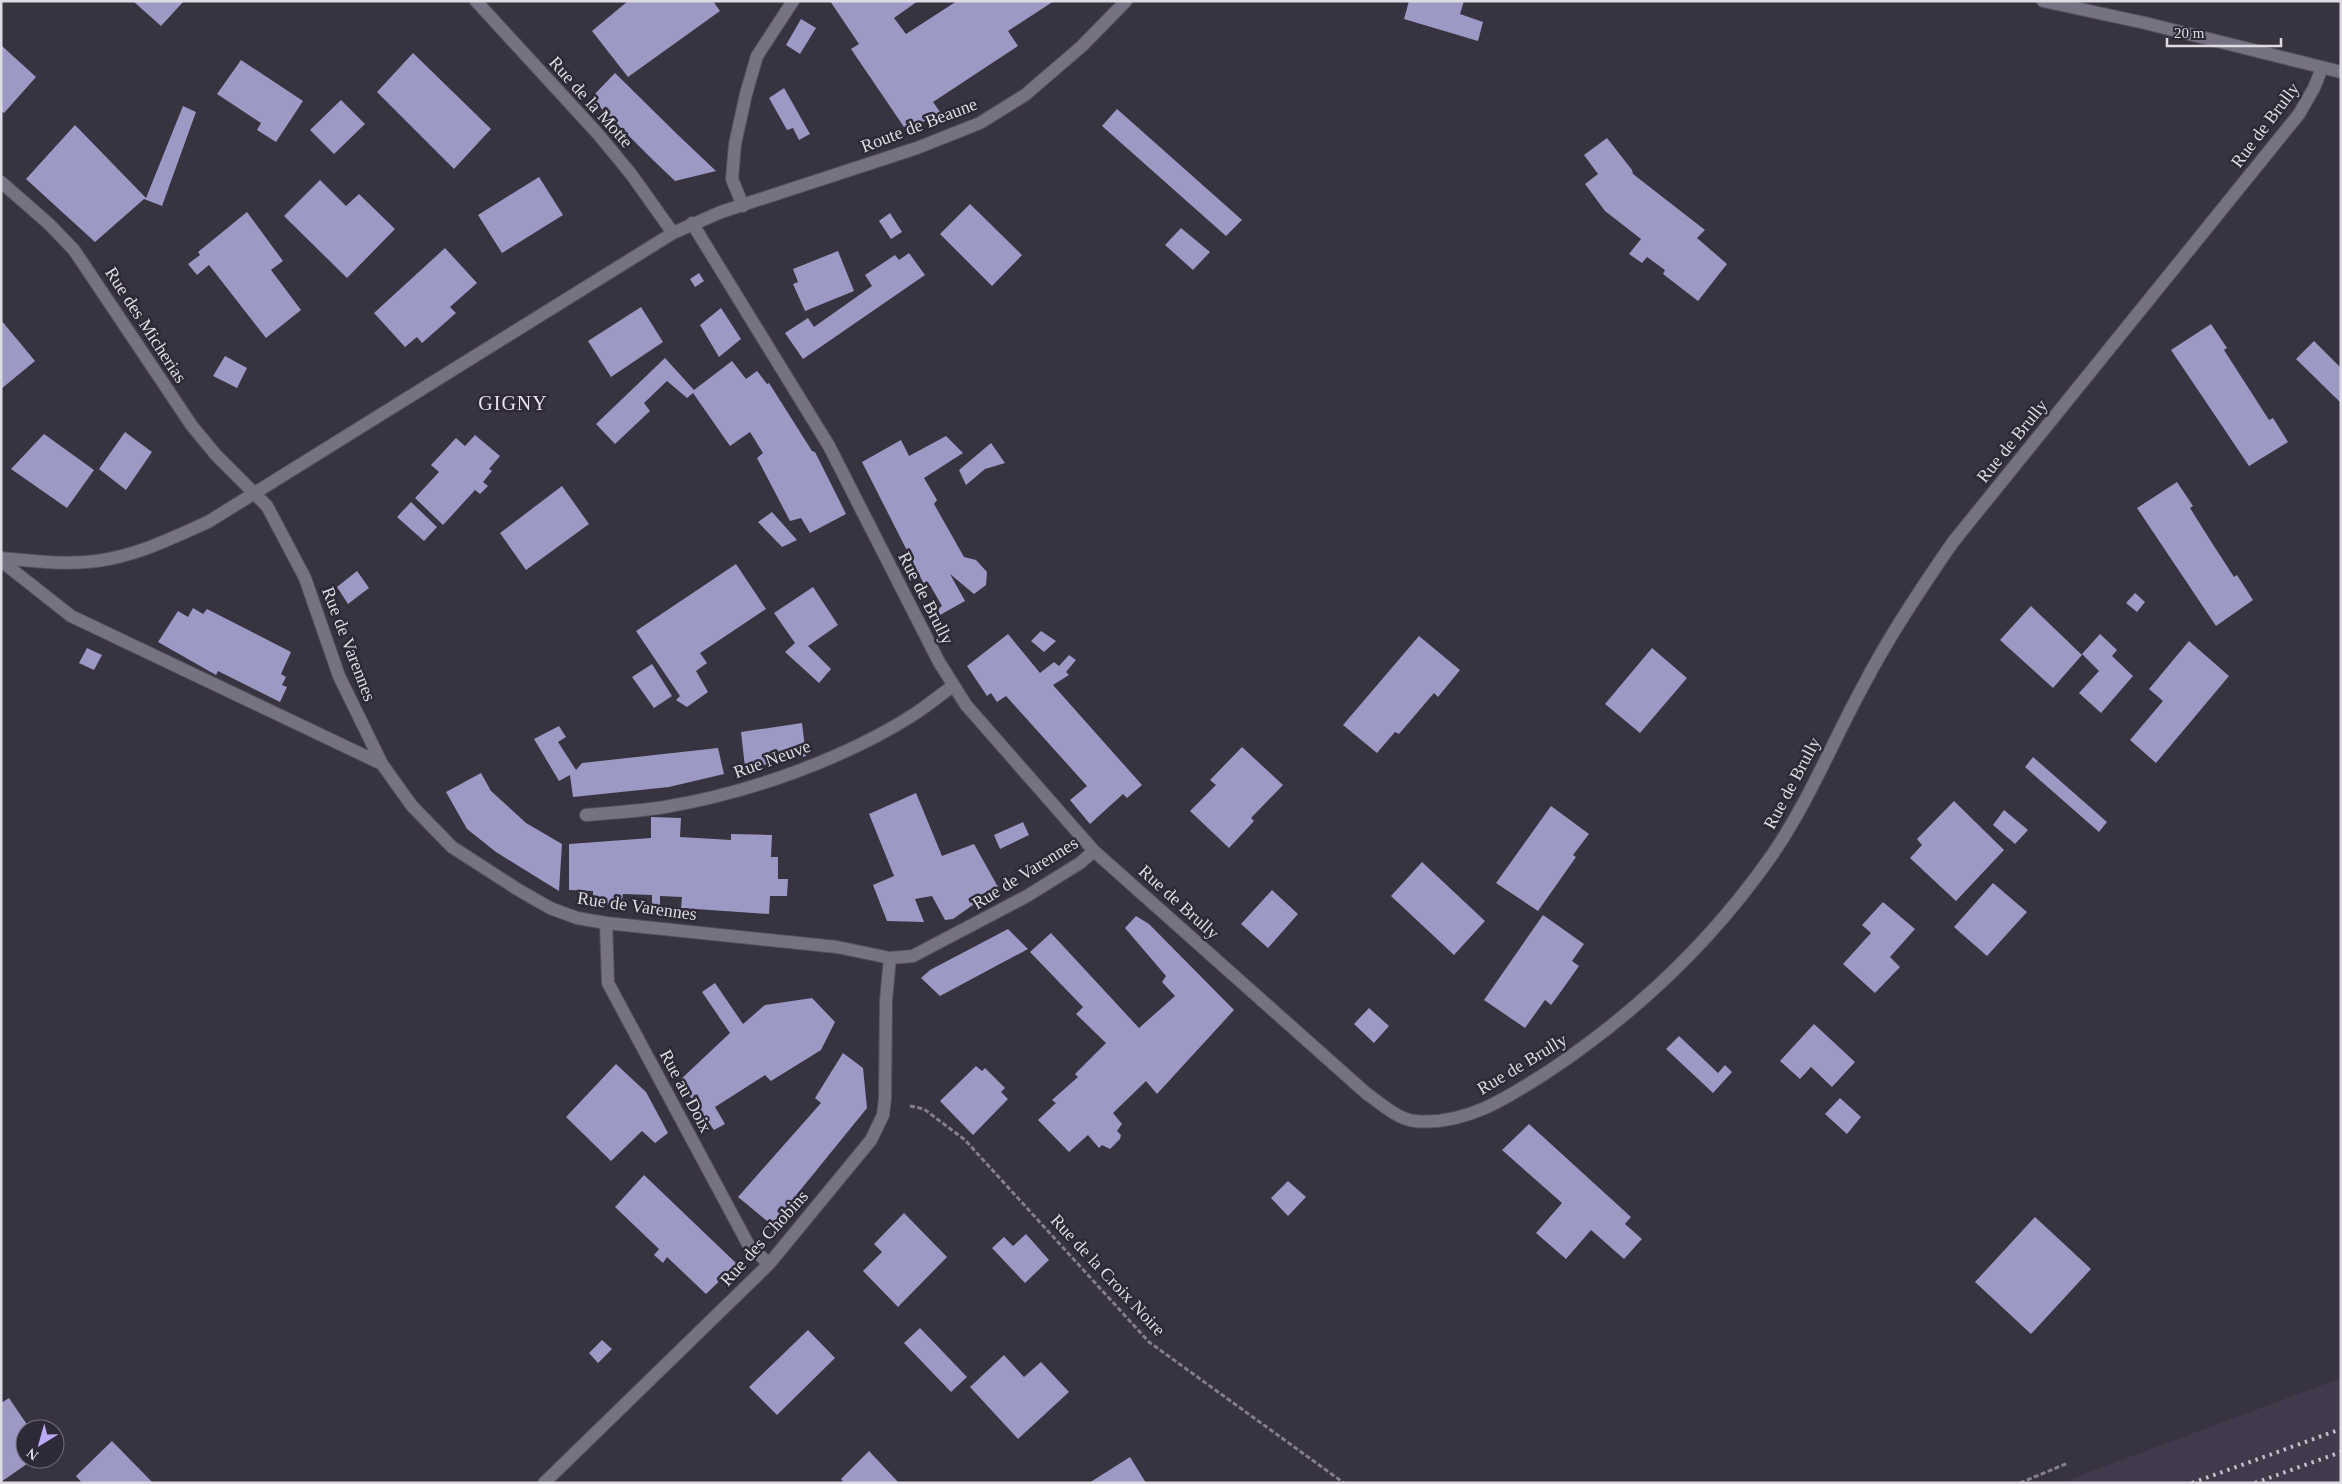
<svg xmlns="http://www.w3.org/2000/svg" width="2342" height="1484" font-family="'Times New Roman',serif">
	<rect width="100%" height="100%" fill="#383340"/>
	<path fill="#413a4d" d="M2341 1378V1483H2060Z"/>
	<path fill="#9d99c5" d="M133 1H184L161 26Z
		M628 1H713L720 11 628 77 592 31Z
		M830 1H918L894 18 906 34 957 1H1054L1008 31 1018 46 933 102 943 116 904 127 851 49 859 44Z
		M1409 1H1464L1460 14 1483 22 1478 41 1404 19Z
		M801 19 816 28 800 54 786 45Z
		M1 45 36 77 4 113 1 111Z
		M413 53 491 129 454 169 377 92Z
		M241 60 303 101 276 142 257 130 261 123 217 94Z
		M615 73 678 135 716 171 675 181 653 160 591 98Z
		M784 88 810 134 799 140 793 128 787 130 769 98Z
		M341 100 365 124 334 154 310 130Z
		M183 106 196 112 162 206 144 199 95 242 26 179 75 125 146 198Z
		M1117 109 1242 220 1226 236 1102 126Z
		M1607 138 1632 170 1633 174 1705 230 1697 238 1727 264 1698 301 1663 274 1665 270 1647 257 1642 263 1629 254 1641 239 1605 211 1585 184 1598 174 1584 155Z
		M539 177 563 215 502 253 478 215Z
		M320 180 346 206 359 194 395 229 347 278 284 216Z
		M970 204 1022 255 992 286 940 234Z
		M247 212 283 261 271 270 301 310 266 338 209 265 197 275 188 264 200 255 198 252Z
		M890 213 902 232 891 239 879 221Z
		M1181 228 1210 252 1193 270 1165 245Z
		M445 248 477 283 450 307 456 313 422 343 417 337 405 347 374 313Z
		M838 251 854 291 805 311 793 284 798 282 793 269Z
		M909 253 925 275 803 359 785 333 808 318 814 327 872 286 865 275 895 255 899 260Z
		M699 273 704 281 695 287 690 279Z
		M641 307 663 342 611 377 588 341Z
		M721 308 741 339 719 357 700 325Z
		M1 320 35 361 1 389Z
		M2211 324 2227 348 2224 350 2269 420 2273 418 2288 442 2249 466 2171 350Z
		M2314 341 2341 368V403L2296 359Z
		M225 356 247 368 237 388 213 376Z
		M665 358 694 390 732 361 746 379 757 371 767 384 769 383 812 451 815 452 846 514 810 533 801 518 790 521 757 458 763 453 750 432 730 446 693 393 687 398 667 381 644 403 650 411 615 444 596 424Z
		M125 432 152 452 126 490 99 469Z
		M44 434 94 470 67 508 11 469Z
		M475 435 500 456 489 469 492 471 483 482 488 486 480 494 475 490 443 525 415 498 439 472 431 465 456 438 465 446Z
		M946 436 963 453 924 478 937 500 934 504 964 557 976 560 987 572 986 585 974 594 950 574 965 601 940 615 938 609 942 606 930 585 926 588 862 462 901 440 909 456Z
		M991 443 1005 463 985 469 966 485 959 470Z
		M2177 482 2193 506 2190 508 2212 543 2234 577 2237 575 2253 600 2216 626 2137 508Z
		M562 486 589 524 526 570 500 533Z
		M411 502 437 527 424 541 397 517Z
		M772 512 797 540 782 547 758 522Z
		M736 564 766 609 700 653 707 663 696 671 708 692 687 707 676 700 680 696 636 631Z
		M357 571 369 588 348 604 337 587Z
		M813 587 838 625 808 646 831 669 819 683 785 652 795 643 774 613Z
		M2135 593 2145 602 2137 612 2126 603Z
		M2031 606 2082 655 2053 688 2000 640Z
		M193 608 203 614 207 609 291 652 281 674 286 677 282 685 287 687 280 702 218 671 216 675 158 642 178 611 188 617Z
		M1041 631 1056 641 1044 652 1031 641Z
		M1008 634 1040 673 1054 662 1059 666 1069 655 1076 660 1066 672 1069 675 1053 685 1142 785 1127 798 1123 794 1090 824 1070 800 1087 786 1006 696 997 702 991 693 987 696 967 666Z
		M2100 634 2117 650 2112 656 2133 676 2101 713 2079 693 2099 671 2082 654Z
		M1419 636 1460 670 1438 697 1434 693 1399 734 1395 732 1377 753 1343 725Z
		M2189 641 2229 676 2156 763 2130 740 2163 701 2149 689Z
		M87 648 102 655 94 670 79 663Z
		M1652 648 1687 678 1640 733 1605 704Z
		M652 664 672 696 654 708 632 677Z
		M802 723 806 756 780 763 745 767 741 732Z
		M559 726 566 737 558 742 576 770 582 763 718 748 724 774 669 787 573 797 570 775 559 781 534 739Z
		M1242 747 1283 785 1251 818 1254 821 1229 848 1190 811 1216 785 1210 780Z
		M2033 757 2107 822 2099 832 2025 767Z
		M481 773 491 791 526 823 562 844 559 891 496 852 467 829 446 792Z
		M916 793 942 856 974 844 998 887 953 919 945 920 932 896 915 899 924 922 887 921 873 885 894 876 869 814Z
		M1954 801 2004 850 1956 901 1910 858 1922 845 1917 839Z
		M1551 806 1589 834 1573 855 1576 857 1538 911 1496 883Z
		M2004 810 2028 830 2015 844 1993 825Z
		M651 817 681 818 680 837 731 840V834L772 835 771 857H778V879H788L787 896H770L769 914 681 908 682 897 660 896V908L652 907V895L623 894 621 905 593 904V891L569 890V844L651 838Z
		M1023 822 1029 835 1000 849 994 835Z
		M1422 862 1485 921 1454 955 1391 896Z
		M1993 883 2027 912 1987 956 1954 927Z
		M1272 890 1298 914 1268 948 1241 924Z
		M1883 902 1915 929 1890 957 1900 967 1875 993 1843 964 1871 933 1862 925Z
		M1543 915 1584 944 1572 961 1579 966 1557 997 1551 1005 1545 1000 1525 1028 1484 1000Z
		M1136 916 1149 924 1234 1010 1157 1094 1146 1081 1113 1113 1122 1124 1117 1131 1121 1135 1120 1139 1110 1149 1102 1145 1099 1148 1088 1135 1069 1152 1038 1120 1056 1103 1052 1100 1078 1077 1075 1074 1106 1043 1076 1014 1083 1007 1030 952 1051 933 1139 1028 1175 996 1162 982 1166 976 1125 928Z
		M1008 929 1028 949 940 996 921 978 930 970Z
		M715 983 743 1024 765 1005 812 998 835 1022 821 1050 771 1081 765 1075 715 1107 725 1124 714 1130 679 1081 730 1033 702 992Z
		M1369 1008 1389 1026 1374 1043 1354 1024Z
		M1814 1024 1855 1062 1832 1087 1811 1067 1800 1079 1780 1061Z
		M1679 1036 1718 1073 1725 1065 1732 1072 1713 1093 1666 1049Z
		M843 1053 863 1068 867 1108 772 1225 738 1197 821 1103 815 1098Z
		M616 1064 646 1092 668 1133 655 1143 642 1131 611 1161 566 1117Z
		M976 1066 982 1071 985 1068 1005 1088 1001 1092 1008 1099 973 1135 940 1101Z
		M1840 1098 1861 1117 1847 1134 1825 1114Z
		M1529 1124 1631 1217 1625 1224 1642 1239 1624 1259 1591 1230 1566 1259 1536 1233 1562 1203 1502 1150Z
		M644 1175 737 1264 706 1294 667 1257 663 1263 654 1255 659 1249 615 1207Z
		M1288 1181 1306 1197 1288 1216 1271 1198Z
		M904 1213 947 1257 898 1307 863 1271 882 1252 874 1244Z
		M2035 1217 2091 1269 2031 1334 1975 1282Z
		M1026 1234 1049 1260 1025 1283 992 1248 1004 1237 1013 1246Z
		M920 1328 967 1377 951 1392 904 1343Z
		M808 1330 835 1358 777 1415 749 1387Z
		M602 1340 612 1349 598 1363 589 1353Z
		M1004 1355 1024 1377 1041 1362 1069 1392 1018 1439 970 1387Z
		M9 1398 30 1429H25V1459H34L1 1482V1403Z
		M112 1441 153 1483H82L76 1476Z
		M869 1451 899 1483H844L841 1479Z
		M1130 1457 1146 1483H1089Z"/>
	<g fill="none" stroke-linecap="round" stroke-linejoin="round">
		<defs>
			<path id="minor" d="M476 1 598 134 631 174 673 233
				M2043 1 2145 23 2341 72
				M1 182 49 224 74 250 192 426 216 455 267 506 305 578 339 676 382 764 412 806 452 847 517 889 550 908 577 918 606 923 837 947 890 958 913 956 1027 896 1080 863 1094 851
				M743 206 732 179 735 144 746 94 757 56 793 1
				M692 223 829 446 939 662 966 705 1094 851 1366 1093C1380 1103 1397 1119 1415 1121 1465 1126 1509 1097 1549 1071 1636 1013 1712 941 1772 855 1808 803 1832 743 1862 688 1889 636 1920 590 1953 542L2299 114 2314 88 2322 68
				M1 558C33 561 65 565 97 561 136 556 172 538 208 522L673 233 721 212 917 148 980 123 1025 95 1082 46 1126 1
				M1 561 71 616 382 764
				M586 815C612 813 639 811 665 807 748 793 842 760 913 715 927 706 940 695 953 686
				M606 923 608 983 748 1244 769 1264
				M544 1483 769 1264 871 1140 883 1115 885 1099 886 1000 890 958"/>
		</defs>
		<use href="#minor" stroke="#54505c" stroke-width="14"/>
		<path stroke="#837f8a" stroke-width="3" stroke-dasharray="5 2.5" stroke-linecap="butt" d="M910 1106 924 1109 965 1140 1149 1342 1344 1483
			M2020 1483 2068 1463"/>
		<use href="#minor" stroke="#777282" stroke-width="12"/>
		<path stroke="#c2bec7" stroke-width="4" stroke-dasharray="2.5 5" stroke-linecap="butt" d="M2192 1483 2341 1429
			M2255 1483 2341 1452"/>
	</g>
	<g text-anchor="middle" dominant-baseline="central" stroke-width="5" stroke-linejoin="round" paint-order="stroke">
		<g font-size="18" fill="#dedbe3" stroke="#2d2936">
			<text transform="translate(591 102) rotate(48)">Rue de la Motte</text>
			<text transform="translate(919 125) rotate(-21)">Route de Beaune</text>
			<text transform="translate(2265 125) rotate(-53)">Rue de Brully</text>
			<text transform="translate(146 325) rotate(57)">Rue des Micherias</text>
			<text transform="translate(2012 441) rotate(-51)">Rue de Brully</text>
			<text transform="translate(926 598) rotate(63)">Rue de Brully</text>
			<text transform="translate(349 644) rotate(69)">Rue de Varennes</text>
			<text transform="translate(772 759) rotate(-20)">Rue Neuve</text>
			<text transform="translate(1792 783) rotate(-62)">Rue de Brully</text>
			<text transform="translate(1025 873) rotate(-32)">Rue de Varennes</text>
			<text transform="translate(1179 902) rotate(42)">Rue de Brully</text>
			<text transform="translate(637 906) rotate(8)">Rue de Varennes</text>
			<text transform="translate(1522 1064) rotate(-31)">Rue de Brully</text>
			<text transform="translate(686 1091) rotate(62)">Rue au Doix</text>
			<text transform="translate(764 1238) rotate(-48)">Rue des Chobins</text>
			<text transform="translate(1108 1275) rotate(47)">Rue de la Croix Noire</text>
		</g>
		<g font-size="20" letter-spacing="1" fill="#e7e1f2" stroke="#2d2936">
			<text x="513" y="403">GIGNY</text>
		</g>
	</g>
	<rect width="2342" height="1484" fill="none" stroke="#dedbe3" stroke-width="5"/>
	<g transform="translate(40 1444) rotate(217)"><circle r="24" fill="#2d2936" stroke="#74707b"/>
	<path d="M0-4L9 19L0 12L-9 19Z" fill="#baaaf7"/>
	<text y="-8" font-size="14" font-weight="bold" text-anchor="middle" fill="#dedbe3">N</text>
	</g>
	<path d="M2167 38v8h114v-8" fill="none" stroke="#dedbe3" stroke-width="2.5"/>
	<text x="2174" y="38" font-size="15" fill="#dedbe3" stroke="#2d2936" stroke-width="4" paint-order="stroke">20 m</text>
</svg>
